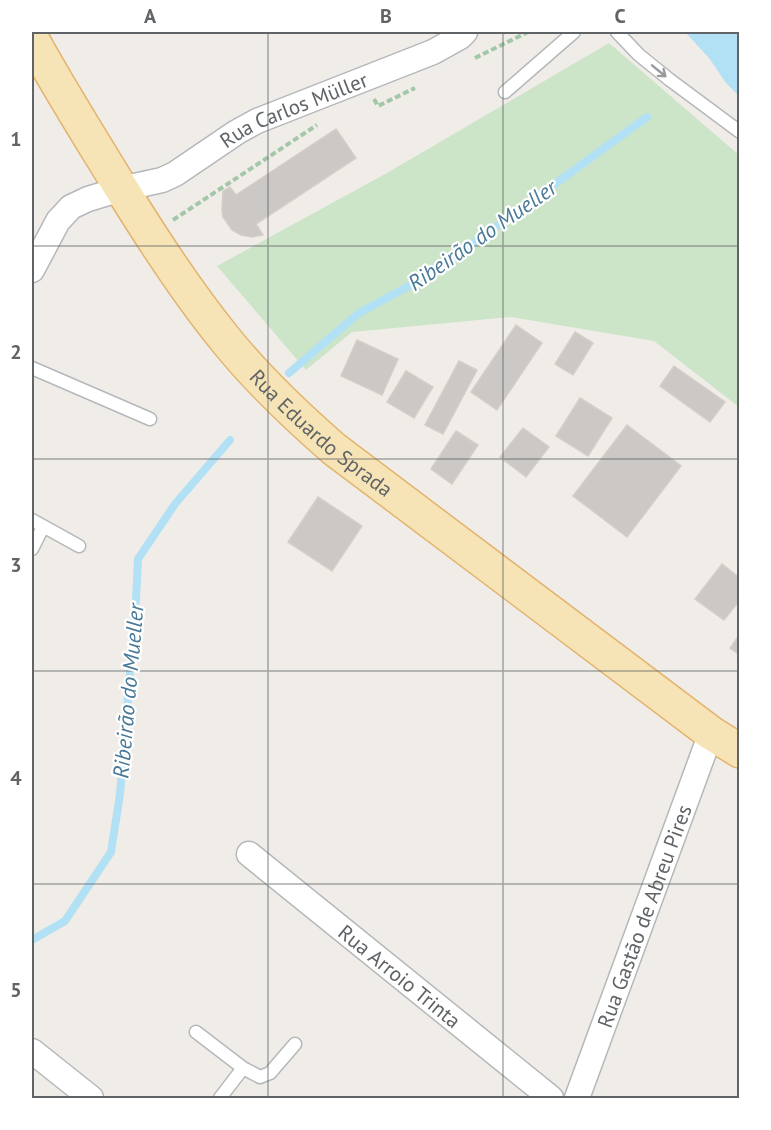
<svg xmlns="http://www.w3.org/2000/svg" width="771" height="1130" font-family="'PT Sans',sans-serif">
	<rect width="100%" height="100%" fill="#f0ede8"/>
	<path fill="#cce4c8" d="M609 43 739 155V407L654 341 511 317 352 332 306 370 217 266 387 173Z"/>
	<path fill="#b2e1f6" d="M685 32H739V96L726 83 709 58Z"/>
	<g fill="none" stroke-linecap="round" stroke-linejoin="round">
		<path stroke="#b2e1f6" stroke-width="8" d="M289 373 359 313 431 274 647 117
			M32 940 65 921 111 852 120 794 136 599 138 559 175 504 230 440"/>
	</g>
	<path fill="#cbc8c5" stroke="#d4cec7" stroke-width="1.5" d="M336 129 356 158 256 224 263 235 252 237 241 235 232 230 223 217 222 210 223 191 230 187 236 195Z
		M516 325 542 343 497 410 471 392Z
		M575 332 593 343 573 375 555 364Z
		M357 340 398 359 382 395 341 376Z
		M459 361 477 370 443 434 425 425Z
		M674 366 725 402 710 422 660 386Z
		M406 371 433 387 414 418 387 402Z
		M580 398 612 418 588 456 556 436Z
		M627 425 681 466 627 537 573 496Z
		M523 428 549 447 526 477 500 457Z
		M456 431 478 445 452 484 431 469Z
		M318 497 362 526 332 571 288 542Z
		M722 564 740 578V600L724 620 695 599Z
		M740 634V655L730 648Z"/>
	<g fill="none" stroke-linecap="round" stroke-linejoin="round">
		<defs>
			<path id="lane" d="M617 32 639 55 670 80 740 132
				M505 92 574 32
				M32 368 150 419
				M32 520 79 546
				M32 549 43 527
				M196 1032 243 1068 260 1077 270 1073 295 1044
				M220 1098 243 1068"/>
			<g id="street">
				<path id="s1" d="M32 270 58 221 71 207 88 199 121 189 162 180 175 174 237 132 257 121 433 52 460 37 465 32"/>
				<path id="s2" d="M249 854 551 1098"/>
				<path d="M32 1051 91 1098"/>
				<path id="s3" d="M577 1098 711 733"/>
			</g>
			<g id="primary">
				<path id="s4" d="M32 39C60 90 91 139 121 188 153 240 186 291 225 339 257 379 295 415 334 449L711 733 740 751"/>
			</g>
		</defs>
		<use href="#lane" stroke="#b5b8bb" stroke-width="15"/>
		<use href="#street" stroke="#b5b8bb" stroke-width="27"/>
		<use href="#primary" stroke="#e3b36e" stroke-width="36"/>
		<path stroke="#a4c7a9" stroke-width="4" stroke-dasharray="6 3" stroke-linecap="butt" d="M475 58 528 32
			M374 99 378 106 415 88
			M173 220 317 125"/>
		<use href="#lane" stroke="#fff" stroke-width="12"/>
		<use href="#street" stroke="#fff" stroke-width="24"/>
		<use href="#primary" stroke="#f7e4b6" stroke-width="33"/>
	</g>
	<defs><path id="oneway-shaft" d="M-6 0H5M1.5-3L5.5 0L1.5 3" fill="none" stroke-width="1.6" stroke-linecap="round" stroke-linejoin="round" transform="scale(1.5)"/></defs>
	<use stroke="#989a9c" href="#oneway-shaft" transform="translate(659 71) rotate(39)"/>
	<path fill="none" stroke="#606467" stroke-width="1.5" stroke-opacity="0.55" d="M268 32V1098M503 32V1098M32 246H740M32 459H740M32 671H740M32 884H740"/>
	<g text-anchor="middle" dominant-baseline="central" stroke-width="4.5" stroke-linejoin="round" paint-order="stroke">
		<g font-size="21" fill="#606467" stroke="#fff">
			<text stroke="none"><textPath href="#s1" startOffset="320">Rua Carlos Müller</textPath></text>
			<text stroke="none"><textPath href="#s4" startOffset="492">Rua Eduardo Sprada</textPath></text>
			<text stroke="none"><textPath href="#s3" startOffset="194">Rua Gastão de Abreu Pires</textPath></text>
			<text stroke="none"><textPath href="#s2" startOffset="194">Rua Arroio Trinta</textPath></text>
		</g>
		<g font-size="22" font-style="italic" fill="#487997" stroke="#fff">
			<text transform="translate(482 235) rotate(-35)">Ribeirão do Mueller</text>
			<text transform="translate(128 691) rotate(-85)">Ribeirão do Mueller</text>
		</g>
	</g>
	<rect width="771" height="1130" fill="none" stroke="#ffffff" stroke-width="66"/>
	<rect x="33" y="33" width="705" height="1064" fill="none" stroke="#606467" stroke-width="2"/>
	<g font-size="20" text-anchor="middle" font-weight="bold" fill="#606467">
		<text x="150" y="23">A</text>
		<text x="386" y="23">B</text>
		<text x="620" y="23">C</text>
		<text x="16" y="146">1</text>
		<text x="16" y="359">2</text>
		<text x="16" y="572">3</text>
		<text x="16" y="785">4</text>
		<text x="16" y="997">5</text>
	</g>
</svg>
